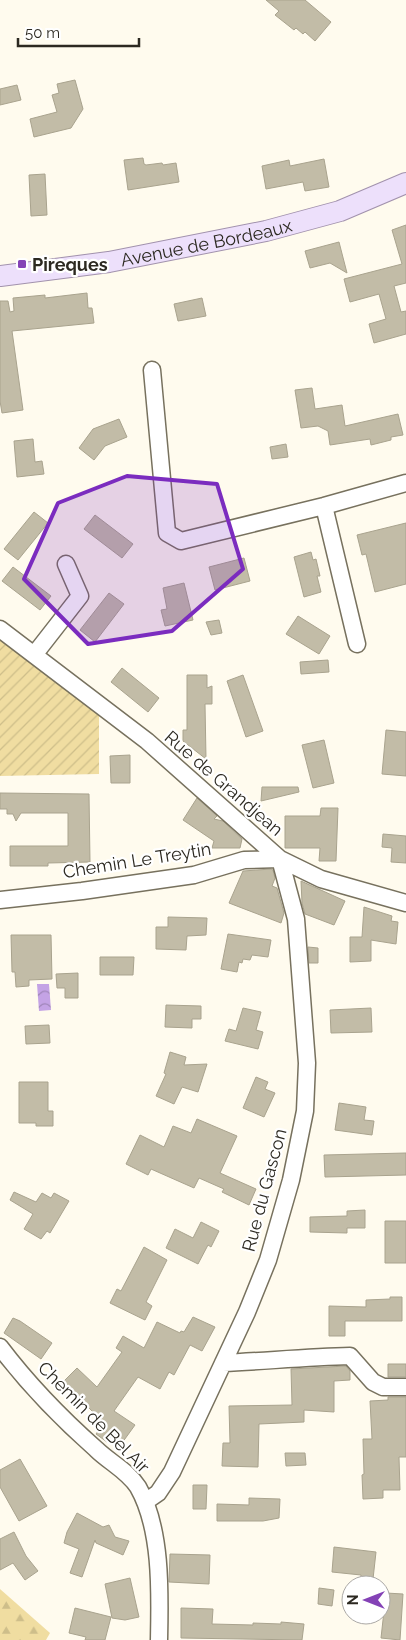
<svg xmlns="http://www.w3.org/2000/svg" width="406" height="1640" font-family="Raleway,sans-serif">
	<defs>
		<pattern id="forest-firs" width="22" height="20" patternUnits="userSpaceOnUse" patternTransform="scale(1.25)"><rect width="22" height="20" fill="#f0dda1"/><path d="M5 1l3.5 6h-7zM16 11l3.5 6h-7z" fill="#cebe8a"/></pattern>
		<pattern id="garden-furrows" width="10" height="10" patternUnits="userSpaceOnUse" patternTransform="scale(1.25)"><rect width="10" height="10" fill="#f0dda1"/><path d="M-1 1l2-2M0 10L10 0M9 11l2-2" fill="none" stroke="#cebe8a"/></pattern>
		<pattern id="water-waves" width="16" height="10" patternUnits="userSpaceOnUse" patternTransform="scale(1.25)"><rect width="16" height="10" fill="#c4a3e5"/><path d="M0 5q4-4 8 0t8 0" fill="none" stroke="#9f85b9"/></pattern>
	</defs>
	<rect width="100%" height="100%" fill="#fffbee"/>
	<path fill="url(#forest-firs)" d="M0 1589 50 1633 46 1640H0Z"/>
	<path fill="url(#garden-furrows)" d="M0 640 99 714V774L0 776Z"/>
	<path fill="url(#water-waves)" d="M37 984H49L51 1010 39 1011Z"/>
	<path fill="#c2bca7" stroke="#a9a38e" d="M266 0H305L331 22 315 41 305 32 303 34 296 28 294 30 275 15 279 11Z
		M75 80 83 109 71 128 34 137 30 119 57 112 52 95 59 93 57 84Z
		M17 85 21 100 0 105V89Z
		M143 158 144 164 146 165 162 163 163 165 176 163 179 182 128 190 124 160Z
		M324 159 329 187 305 191 303 182 266 189 262 166 289 160 290 166Z
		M45 174 47 215 31 216 29 175Z
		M406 225V283L394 286 401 312 406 311V334L374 343 369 324 386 319 379 294 350 302 344 279 402 264 392 230Z
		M339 242 347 273 330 263 310 268 305 251Z
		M87 293 88 308H92L94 323 12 331 23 410 2 413 0 401V301H8L10 312 14 311 13 298 45 295V298Z
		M202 298 206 316 178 321 174 304Z
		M312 388 315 409 342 405 345 426 398 414 403 435 391 437V440L371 445 370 439 330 445 328 431 318 426 301 428 295 390Z
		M119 419 127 437 105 446 94 460 79 448 93 429Z
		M33 439 35 462 42 461 44 474 17 477 14 441Z
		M286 444 288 457 272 459 270 447Z
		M34 512 48 523 18 560 4 549Z
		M95 515 133 544 122 558 84 529Z
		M406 523V584L375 592 366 554 362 555 357 535Z
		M311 552 313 560 316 559 320 576H317L321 592 304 597 294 557Z
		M244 558 250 581 215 590 209 567Z
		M13 567 51 596 40 610 2 581Z
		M184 583 193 620 165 626 161 610 167 609 163 588Z
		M109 593 124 604 95 642 80 630Z
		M298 616 330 636 319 654 286 634Z
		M219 620 222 633 211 635 206 622Z
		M328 660 329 672 301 674 300 662Z
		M122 668 159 698 148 712 111 682Z
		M187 675H207V688L212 686V704H205L206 759 183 741V730H187Z
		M243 675 263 731 246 737 227 681Z
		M386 730 406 732V776L382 774Z
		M324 740 334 783 313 788 302 745Z
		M130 755V783H111L110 756Z
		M262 787H298L299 792 261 801Z
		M0 793 89 794 90 862 48 863V866H10V846H68V813H21L16 821 13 814H7V809H0Z
		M197 798 217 816 214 819 223 821 242 839 240 848H212L214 841 183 820Z
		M321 808H338L336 861H319L320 848H285V816H320Z
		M383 834 406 836V863L391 862 392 848 382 847Z
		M271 869 273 870 275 878 272 886 277 888 284 913 281 923 229 903 243 871Z
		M301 881 345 901 334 925 305 914 302 903Z
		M364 907 392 916 391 921 398 922 396 944 371 940V961L350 962V937H362Z
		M168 917 207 918 206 935 187 936 186 950 156 949V927H168Z
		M228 934 271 940 268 957 252 955 250 960 243 959 242 963 239 962 237 972 221 969Z
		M11 935H51L52 979 29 980V986L16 987 15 972H12Z
		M308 947 318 948V963H309Z
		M100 957H134L133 975H100Z
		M78 973V998H65V988H57L56 974Z
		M166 1005 201 1006V1019H192V1028L165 1027Z
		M243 1008 261 1012 256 1030 263 1032 258 1049 225 1041 229 1029 236 1031Z
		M371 1008 372 1032 331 1033 330 1010Z
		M49 1025 50 1043 26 1044 25 1026Z
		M170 1052 186 1057 184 1065 207 1064 198 1092 182 1087 174 1104 156 1096 166 1074 164 1073Z
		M256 1077 268 1082 265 1089 275 1093 264 1117 243 1108Z
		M19 1082H48V1111H53V1126H36V1123H19Z
		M339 1103 366 1107 364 1120 374 1121 372 1135 335 1130Z
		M197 1119 237 1136 220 1173 256 1189 249 1205 222 1192 224 1189 199 1178 194 1188 151 1169 148 1175 126 1164 140 1135 164 1147 173 1126 191 1133Z
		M406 1153V1175L325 1177 324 1155Z
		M14 1192 36 1202 42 1193 51 1198 54 1193 69 1201 50 1233 47 1231 41 1239 24 1229 33 1214 10 1200Z
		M365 1210V1228H347V1233L310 1232V1217L347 1216V1211Z
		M385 1221H406V1263H385Z
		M201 1222 219 1231 211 1247 208 1245 198 1264 166 1248 175 1229 193 1238Z
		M144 1247 167 1260 146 1302 152 1306 145 1320 110 1303 117 1289 121 1291Z
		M390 1297H402V1321H345V1336H329V1306L366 1307V1300L390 1299Z
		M193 1317 215 1327 202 1351 190 1345 174 1375 169 1372 160 1389 138 1377 114 1411 135 1425 122 1443 112 1436 107 1442 96 1434 104 1423 63 1382 77 1368 97 1387 122 1352 116 1348 123 1336 144 1348 157 1322 180 1333 181 1331 184 1332Z
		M13 1318 20 1321 52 1343 41 1359 4 1333Z
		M388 1364H406V1377H388Z
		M346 1366 350 1371V1380L334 1381V1412L304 1410V1422L259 1424 258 1467 222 1466 223 1443H230L229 1406 292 1405 291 1369Z
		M388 1397H406V1457H399L400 1490H383V1498L363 1499 362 1475 364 1474 363 1439H372L370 1401 388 1400Z
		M285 1453H305L306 1465 286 1466Z
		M20 1459 47 1506 19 1521 0 1487V1470Z
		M193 1485H207L206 1509H193Z
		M249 1498 280 1499 279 1518 263 1521H217V1504L249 1505Z
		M77 1513 103 1527 109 1525 115 1537 129 1541 123 1555 96 1543 95 1540 82 1577 70 1573 79 1549 64 1543 67 1532Z
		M14 1532 26 1556 38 1571 25 1580 13 1563 0 1570V1539Z
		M334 1547 376 1552 373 1579 361 1578V1575L332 1572Z
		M170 1554 210 1555 209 1584 169 1582Z
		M130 1578 139 1617 125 1620 112 1618 105 1584Z
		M319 1588 334 1590 332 1606 318 1604Z
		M386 1593 403 1594 400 1640 381 1638Z
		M75 1608 111 1617 105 1640H85L86 1637 69 1633Z
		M181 1608 213 1609 212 1624 253 1625V1623L281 1624V1622L304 1624 302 1640 181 1638Z"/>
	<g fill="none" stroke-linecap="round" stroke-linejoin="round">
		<defs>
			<path id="minor" d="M152 370 167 533 181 541 324 506 406 483
				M324 506 357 644
				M0 629 147 741 280 859 321 879 406 903
				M34 655 80 596 66 564
				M0 900 82 891 194 875 244 860 280 859
				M0 1347C28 1384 61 1418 96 1449 109 1462 128 1471 138 1487 162 1529 160 1593 159 1640
				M223 1363C266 1361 308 1357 350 1356L373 1382 383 1387H406
				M145 1502 158 1493 172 1472 247 1312 268 1260 291 1180 305 1111 307 1063 296 919 280 859"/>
			<g id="major">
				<path id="s1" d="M0 276 109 262 266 231 340 211 406 183"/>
			</g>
		</defs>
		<use href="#minor" stroke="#77715e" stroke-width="19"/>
		<use href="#major" stroke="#a292ad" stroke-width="22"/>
		<use href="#minor" stroke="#fff" stroke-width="16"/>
		<use href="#major" stroke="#ede0fb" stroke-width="20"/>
	</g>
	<path fill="#7b2cbf" fill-opacity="0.2" stroke="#7b2cbf" stroke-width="4" stroke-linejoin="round" d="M127 476 217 484 243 569 172 631 88 644 24 579 58 503Z"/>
	<rect fill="#8442b6" stroke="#fff" stroke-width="2" x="17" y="259" width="10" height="10" rx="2.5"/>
	<g text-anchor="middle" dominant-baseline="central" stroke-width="4.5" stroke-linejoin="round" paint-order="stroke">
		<g font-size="18" fill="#2c2921" stroke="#fff">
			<text stroke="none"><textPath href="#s1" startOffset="209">Avenue de Bordeaux</textPath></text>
			<text transform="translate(224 783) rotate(41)">Rue de Grandjean</text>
			<text transform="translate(137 860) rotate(-9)">Chemin Le Treytin</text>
			<text transform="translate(264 1190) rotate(-75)">Rue du Gascon</text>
			<text transform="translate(94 1417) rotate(45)">Chemin de Bel Air</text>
		</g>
		<g font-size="18" font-weight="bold" fill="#2c2921" stroke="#fff" text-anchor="start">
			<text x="32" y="264">Pireques</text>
		</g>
	</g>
	<g transform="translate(366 1600) rotate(270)"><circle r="24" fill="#ffffff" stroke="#aba9a6"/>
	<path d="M0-4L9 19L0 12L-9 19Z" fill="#8442b6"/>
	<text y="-8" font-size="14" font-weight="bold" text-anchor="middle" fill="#2c2921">N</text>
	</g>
	<path d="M18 38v8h121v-8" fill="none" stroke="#2c2921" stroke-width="2.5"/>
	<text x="25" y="38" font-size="15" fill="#2c2921" stroke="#ffffff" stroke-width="4" paint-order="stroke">50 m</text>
</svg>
